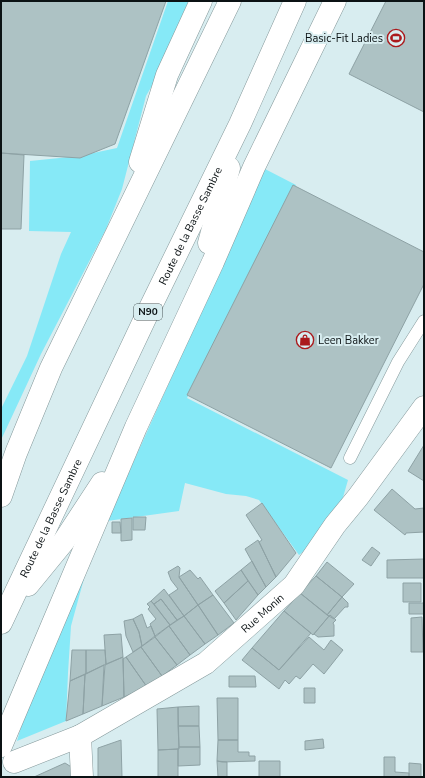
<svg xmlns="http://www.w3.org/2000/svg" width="425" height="778" font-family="'Nunito Sans',sans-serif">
	<rect width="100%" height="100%" fill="#d8edf0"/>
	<path fill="#86e9f7" d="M168 1H201L146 96 122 189 106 229 41 354 1 440V409L27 356 61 254 71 232 29 231 30 161 79 156 117 148Z
		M265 169 296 185 187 398 348 480 335 525 299 555 259 500 246 496 226 494 185 483 179 511 107 521Z
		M85 575 71 626 68 673 66 721 17 741 30 696Z"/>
	<path fill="#adc2c4" stroke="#8ea2a5" d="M1 1H166L115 144 80 158 1 153Z
		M386 1H424V112L349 74Z
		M1 153 24 155 21 229H1Z
		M293 185 424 252V284L331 468 187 395Z
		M424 445V481L408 471Z
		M392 489 415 509 424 508V532L406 533 405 535 374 510Z
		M262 503 296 553 276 577 259 542 262 540 246 515Z
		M133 517H146L145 530H133Z
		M132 518V540L121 541V519Z
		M112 522H120L121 533H112Z
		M258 540 276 577 266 587 245 549Z
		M372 547 380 553 371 566 362 560Z
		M424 559V578H387V560Z
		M252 561 266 587 258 595 241 570Z
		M327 562 354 584 342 597 316 576Z
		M178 566 180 568 179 577 198 605 184 616 169 595 178 589 171 580 168 572Z
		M190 570 198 579 200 577 213 595 198 605 179 577Z
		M241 570 248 581 224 603 215 591Z
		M316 576 342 597 327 615 300 593Z
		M248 581 258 595 236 620 224 603Z
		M403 583H421V602H403Z
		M164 589 184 616 177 620 161 599 154 604 151 601Z
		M300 593 329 616 313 635 284 611Z
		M213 595 234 623 218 635 198 605Z
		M342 597 348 603V607H345L334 619 327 615Z
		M161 599 177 620 170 625 154 604Z
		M151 601 170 625 155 636 150 624 156 619 148 609 150 607 147 604Z
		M409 603H424V614H409Z
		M198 605 218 635 205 644 184 616Z
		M284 611 311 633 279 670 252 648Z
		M142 614 147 628 151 626 155 636 142 646 139 632 133 619Z
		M330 615 336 620 333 623 334 625V636L318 637 314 634Z
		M184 616 205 644 190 655 169 626Z
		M422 617 423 652H411V618Z
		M133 619 139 632 142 646 133 652 126 636 124 621Z
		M169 626 190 655 177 665 155 637Z
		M121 634 123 657 106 664 104 635Z
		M155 637 177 665 162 676 141 647Z
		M309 637 324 650 331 640 343 650 324 674 313 664 300 679 296 676 289 684 285 680 279 689 242 660 252 648 279 670Z
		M141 647 162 676 147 687 126 657Z
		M72 650H86V674L70 681Z
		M86 650H105L106 664 86 674Z
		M123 657 124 697 102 706 105 665Z
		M126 657 147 687 124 697 123 659Z
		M104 665 102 706 83 714 85 674Z
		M85 674 83 714 66 721 70 681Z
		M229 676H255L256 687H229Z
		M304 688H315V703H304Z
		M217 698H238V740H218Z
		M199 706V726H178V707Z
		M178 707 179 749 158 750 157 709Z
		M178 726H199L200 747H179Z
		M323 739 324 748 305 750V741Z
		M121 740 122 777H98V748Z
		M218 740H238V752H249V756H255V761L222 762 217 761Z
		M179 747H200V765L178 766V749Z
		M178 749V777H158V750Z
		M384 757H395V772L409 773V777H384Z
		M217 761 227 762V777H218Z
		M259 761H280V777H259Z
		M65 763 73 768V777H34Z
		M409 763 421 764V777H409Z"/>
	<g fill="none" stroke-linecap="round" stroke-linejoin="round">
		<defs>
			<path id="lane" d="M350 458 398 362 424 321"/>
			<g id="street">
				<path d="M14 762 80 736"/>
				<path id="s1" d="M82 777 80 736 206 663 294 585 335 525 358 497 424 407"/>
			</g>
			<g id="highway">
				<path d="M140 162 167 75 201 1"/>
				<path d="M209 243 229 168"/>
				<path d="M1 496 16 453 51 368 230 1"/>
				<path d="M28 585 64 541 102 483"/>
				<path id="s2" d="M1 623 150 308 240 124 295 1"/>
				<path d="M1 746 136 427 213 262 254 167 335 1"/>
			</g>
		</defs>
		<use href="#lane" stroke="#85999b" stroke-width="13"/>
		<use href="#street" stroke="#85999b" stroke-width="23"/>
		<use href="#highway" stroke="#85999b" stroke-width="23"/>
		<use href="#lane" stroke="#fff" stroke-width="12"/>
		<use href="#street" stroke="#fff" stroke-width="22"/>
		<use href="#highway" stroke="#fff" stroke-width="22"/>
	</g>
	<defs>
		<symbol id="stadium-ring" viewBox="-11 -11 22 22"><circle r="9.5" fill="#d8edf0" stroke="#ab191c" stroke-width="1.5"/><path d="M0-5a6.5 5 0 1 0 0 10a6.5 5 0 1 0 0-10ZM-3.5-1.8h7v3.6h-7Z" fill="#ab191c"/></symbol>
		<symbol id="shop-ring" viewBox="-11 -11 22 22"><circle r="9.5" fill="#d8edf0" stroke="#ab191c" stroke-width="1.5"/><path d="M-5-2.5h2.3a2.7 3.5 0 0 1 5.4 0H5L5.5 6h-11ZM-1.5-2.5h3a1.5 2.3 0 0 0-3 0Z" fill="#ab191c"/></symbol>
	</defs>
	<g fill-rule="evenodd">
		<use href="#stadium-ring" x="386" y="28" width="20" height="20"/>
		<use href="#shop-ring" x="295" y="330" width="20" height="20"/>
	</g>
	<g text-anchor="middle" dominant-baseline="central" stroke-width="4" stroke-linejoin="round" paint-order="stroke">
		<rect fill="#d8edf0" stroke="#485456" stroke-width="1" x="134" y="304" width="28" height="16" rx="3"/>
		<g font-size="10" font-weight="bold" fill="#0b1214">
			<text x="148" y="312">N90</text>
		</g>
		<g font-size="11" fill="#0b1214" stroke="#d8edf0" text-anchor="end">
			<text x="383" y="38">Basic-Fit Ladies</text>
			<text x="318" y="340" text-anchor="start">Leen Bakker</text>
		</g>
		<g font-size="11" fill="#0b1214" stroke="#d8edf0">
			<text stroke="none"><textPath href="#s2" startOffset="440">Route de la Basse Sambre</textPath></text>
			<text stroke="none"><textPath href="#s2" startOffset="116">Route de la Basse Sambre</textPath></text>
			<text stroke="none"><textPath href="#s1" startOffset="262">Rue Monin</textPath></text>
		</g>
	</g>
	<rect width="425" height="778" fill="none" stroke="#0b1214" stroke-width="4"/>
</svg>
